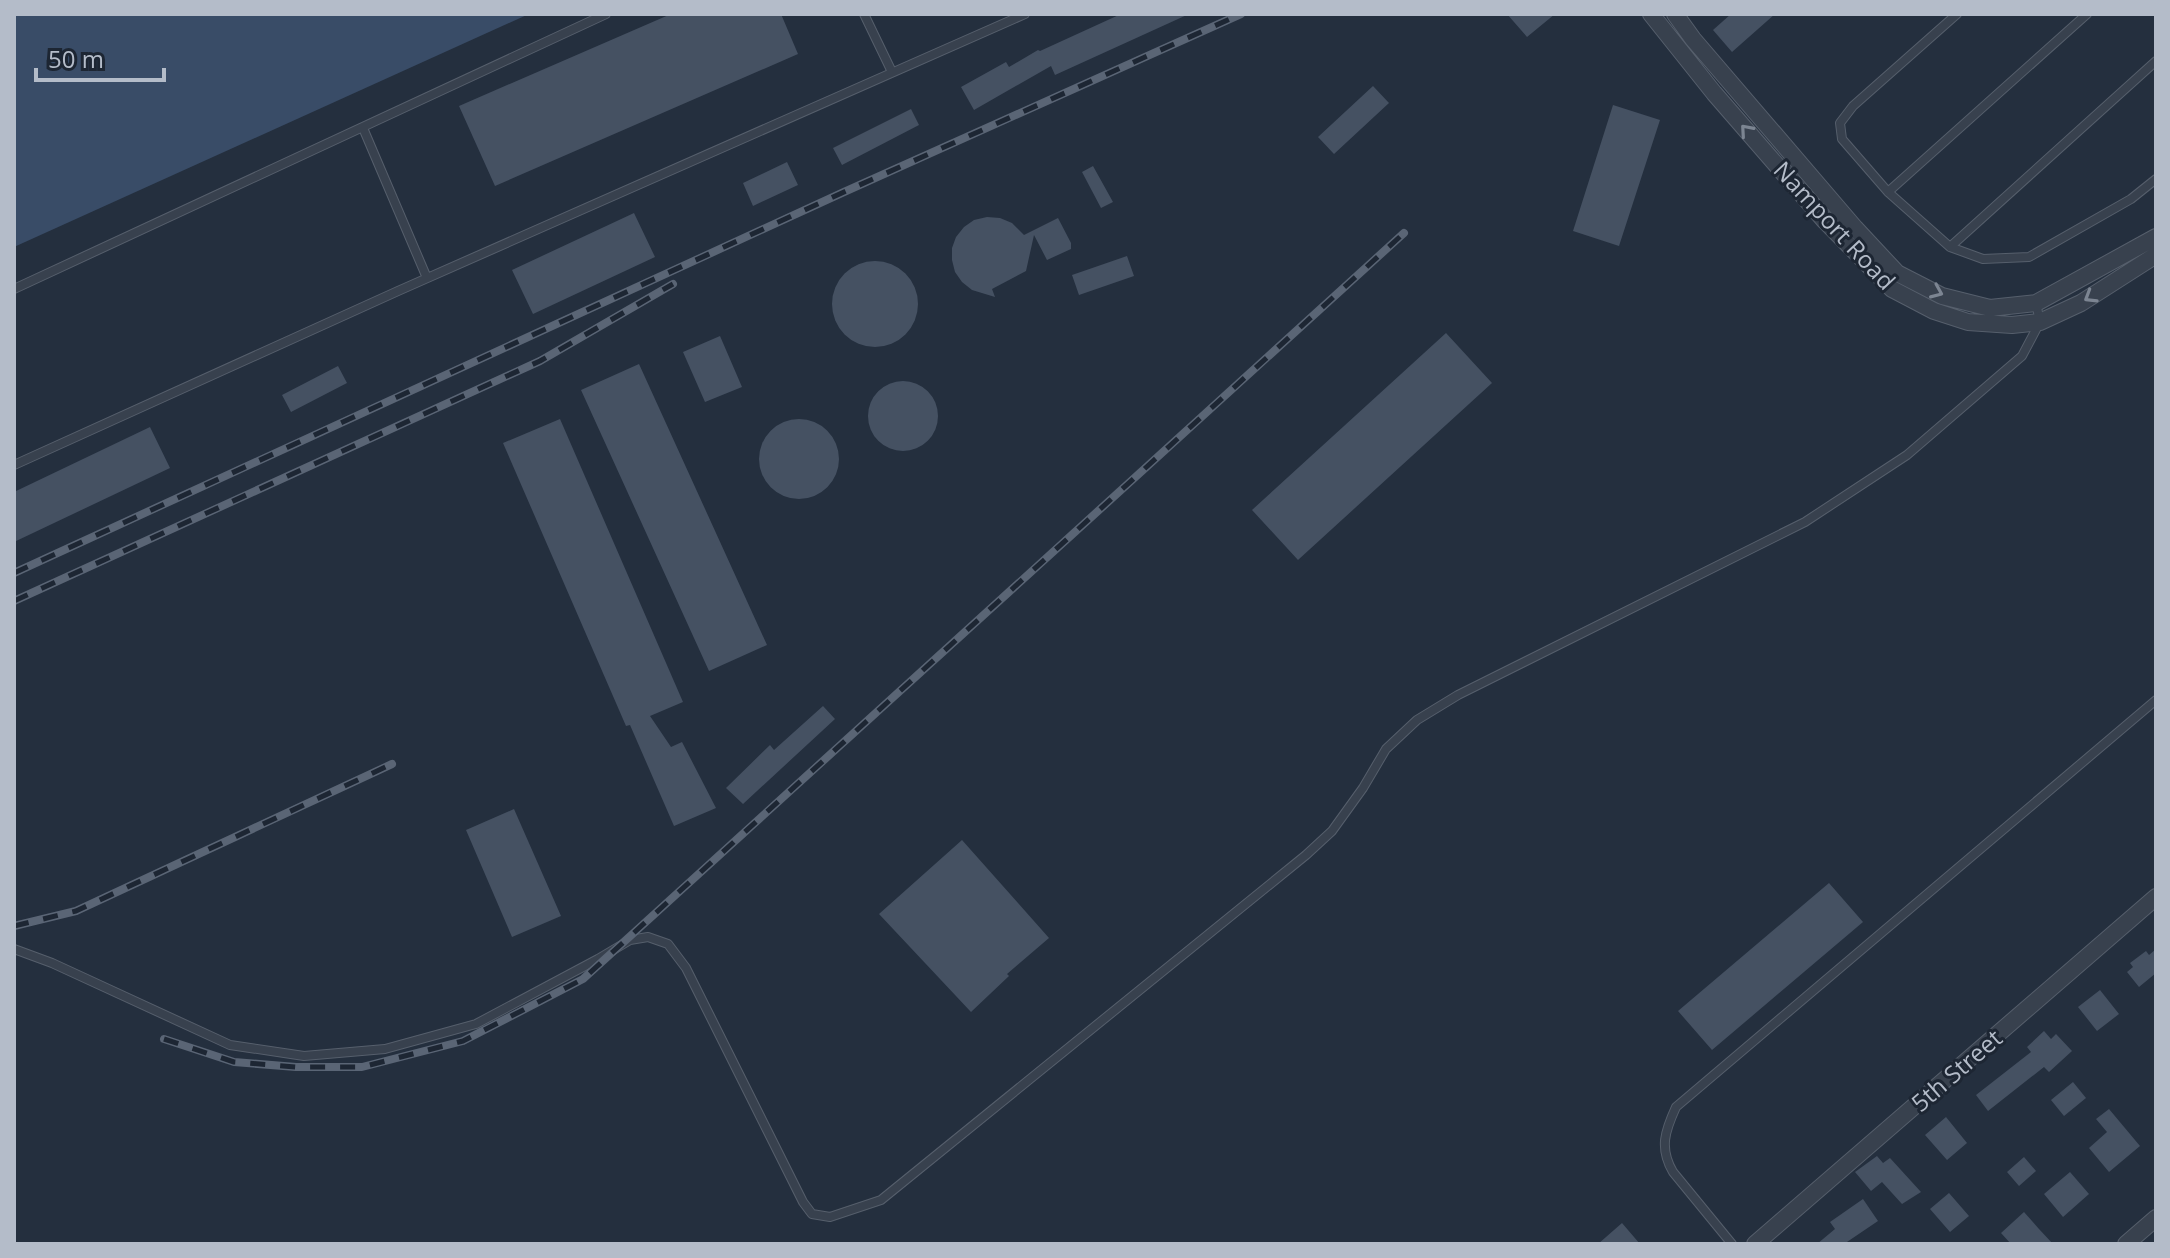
<svg xmlns="http://www.w3.org/2000/svg" width="2170" height="1258" font-family="'Open Sans',sans-serif">
	<rect width="100%" height="100%" fill="#242f3e"/>
	<path fill="#394c67" d="M14 14H529L14 247Z"/>
	<path fill="#455162" d="M671 14H781L798 54 495 186 459 106Z
		M1121 14H1189L1055 75 1051 66 974 110 961 87 1006 62 1009 67 1038 50 1040 51Z
		M1507 14H1555L1527 37Z
		M1731 14H1775L1732 52 1713 30Z
		M1373 86 1389 103 1334 154 1318 137Z
		M1613 105 1660 120 1619 246 1573 231Z
		M911 109 919 125 842 165 833 148Z
		M787 162 798 185 753 206 743 183Z
		M1093 166 1113 202 1101 208 1082 172Z
		M634 213 655 257 533 314 512 270Z
		M987 217 1000 218 1012 223 1024 235 1058 218 1071 243V249L1047 260 1034 235 1026 271 992 289 995 297 972 290 962 282 955 272 952 260V248L956 237 964 227 974 220Z
		M1127 256 1134 276 1079 295 1072 275Z
		M832 304a43 43 0 1 1 86 0a43 43 0 1 1-86 0Z
		M1446 333 1492 383 1298 560 1252 510Z
		M720 336 742 387 705 402 683 352Z
		M639 364 767 645 709 671 581 390Z
		M338 366 347 383 291 412 282 395Z
		M868 416a35 35 0 1 1 70 0a35 35 0 1 1-70 0Z
		M759 459a40 40 0 1 1 80 0a40 40 0 1 1-80 0Z
		M560 419 683 702 650 716 671 747 682 742 716 808 674 826 630 725 626 726 503 443Z
		M150 427 170 468 14 542V492Z
		M823 706 835 719 743 804 726 788 770 745 774 750Z
		M514 809 561 916 512 937 466 830Z
		M962 840 1049 938 1007 974 1009 976 971 1012 879 914Z
		M1829 883 1863 922 1712 1050 1678 1011Z
		M2156 949V973L2139 987 2127 972 2133 967 2130 963 2146 951 2149 955Z
		M2100 990 2119 1014 2097 1031 2078 1007Z
		M2044 1031 2051 1039 2056 1034 2072 1051 2049 1072 2044 1067 1988 1111 1976 1095 2031 1052 2027 1047Z
		M2073 1082 2086 1098 2064 1116 2051 1100Z
		M2109 1109 2140 1146 2109 1172 2089 1148 2107 1132 2096 1119Z
		M1946 1117 1967 1143 1947 1160 1925 1135Z
		M1877 1156 1883 1163 1890 1158 1921 1192 1902 1204 1882 1182 1871 1191 1855 1172Z
		M2024 1157 2036 1171 2019 1186 2007 1172Z
		M2070 1172 2089 1194 2063 1217 2044 1194Z
		M1949 1193 1969 1216 1950 1232 1930 1209Z
		M1863 1199 1878 1221 1844 1244H1817L1835 1229 1830 1222Z
		M2024 1212 2039 1229 2053 1244H2011L2001 1233Z
		M1622 1223 1640 1244H1598Z"/>
	<g fill="none" stroke-linecap="round" stroke-linejoin="round">
		<defs>
			<path id="lane" d="M864 14 892 72
				M1957 14 1853 106 1840 123 1842 139 1888 192 1950 247 1983 259 2029 257 2131 199 2156 179
				M363 128 427 278
				M1888 192 2087 14
				M1950 247 2156 61
				M14 289 606 14
				M14 465 398 291 1025 14
				M14 949 52 963 230 1045 304 1056 385 1049 476 1024 598 959 630 940 648 937 668 944 686 968 803 1202 812 1214 830 1217 881 1200 1306 855 1332 831 1363 788 1386 749 1417 720 1458 695 1805 522 1907 455 2022 356 2040 322 2036 303
				M1732 1244 1673 1172C1659 1148 1665 1131 1676 1107L2156 700"/>
			<path id="street" d="M1651 14 1714 93 1825 221 1892 289 1934 311 1968 322 2012 325 2040 322 2081 303 2156 255
				M1675 14 1693 39 1855 228 1897 273 1942 296 1990 308 2036 303 2156 237
				M1755 1244 2156 897
				M2126 1244 2156 1218"/>
		</defs>
		<use href="#lane" stroke="#565f6c" stroke-width="10"/>
		<use href="#street" stroke="#565f6c" stroke-width="18"/>
		<use href="#lane" stroke="#38414e" stroke-width="8"/>
		<use href="#street" stroke="#38414e" stroke-width="16"/>
		<defs>
			<path id="rail" d="M14 573 844 192 1241 14
				M14 601 540 361 673 284
				M14 926 76 911 392 764
				M164 1039 234 1062 296 1067H362L463 1041 583 979 1404 233"/>
		</defs>
		<use href="#rail" stroke="#5a6575" stroke-width="8"/>
		<use href="#rail" stroke="#1d2633" stroke-width="5" stroke-dasharray="15" stroke-linecap="butt"/>
	</g>
	<defs><path id="oneway-chevron" d="M-2-3.5L2.5 0L-2 3.5" fill="none" stroke-width="1.6" stroke-linecap="round" stroke-linejoin="round" transform="scale(2)"/></defs>
	<g stroke="#7c8592">
		<use href="#oneway-chevron" transform="translate(1746 130) rotate(-131)"/>
		<use href="#oneway-chevron" transform="translate(1937 292) rotate(23)"/>
		<use href="#oneway-chevron" transform="translate(2090 297) rotate(148)"/>
	</g>
	<g text-anchor="middle" dominant-baseline="central" stroke-width="6" stroke-linejoin="round" paint-order="stroke">
		<g font-size="24" fill="#b4bcc9" stroke="#1d2633">
			<text transform="translate(1835 225) rotate(47)">Namport Road</text>
			<text transform="translate(1956 1070) rotate(-41)">5th Street</text>
		</g>
	</g>
	<rect width="2170" height="1258" fill="none" stroke="#b4bcc9" stroke-width="32"/>
	<path d="M36 68v12h128v-12" fill="none" stroke="#b4bcc9" stroke-width="4"/>
	<text x="48" y="68" font-size="24" fill="#b4bcc9" stroke="#1d2633" stroke-width="6" paint-order="stroke">50 m</text>
</svg>
